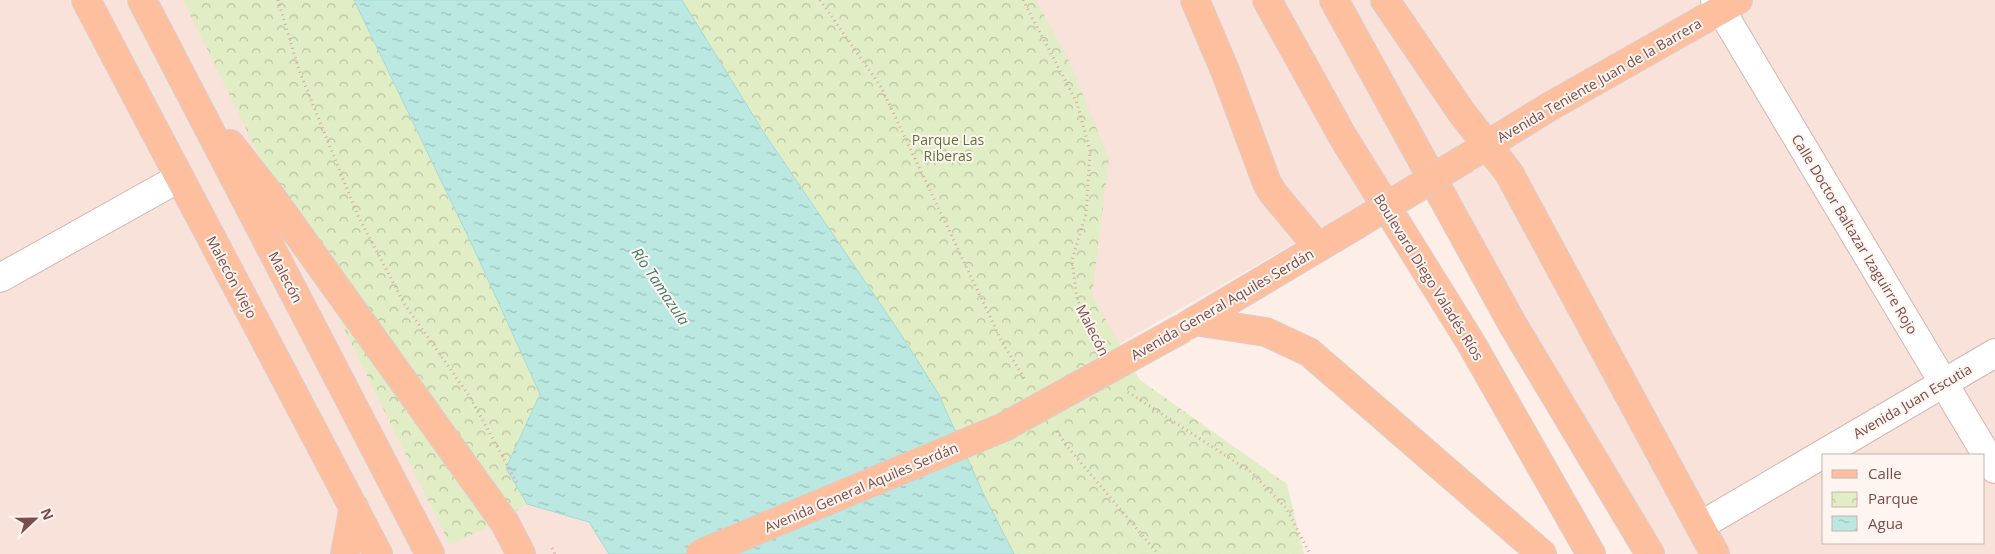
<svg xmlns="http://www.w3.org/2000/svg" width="1995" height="554" font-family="'Open Sans',sans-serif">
	<defs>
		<pattern id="park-crowns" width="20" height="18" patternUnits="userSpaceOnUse" patternTransform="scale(1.25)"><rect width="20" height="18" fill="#e1edc5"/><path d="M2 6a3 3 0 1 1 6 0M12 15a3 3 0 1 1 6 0" fill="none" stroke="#bbc2a2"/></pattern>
		<pattern id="water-ripples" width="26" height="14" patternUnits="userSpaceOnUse" patternTransform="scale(1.25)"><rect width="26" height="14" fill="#bbe9e2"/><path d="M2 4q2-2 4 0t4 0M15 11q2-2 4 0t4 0" fill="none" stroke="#9dbfb9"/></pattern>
	</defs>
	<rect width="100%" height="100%" fill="#fdefe8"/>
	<path fill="#f8e2d9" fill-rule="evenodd" d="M0 0H1995V554H1652L1424 169 997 414 680 554H0ZM1824 455H1984V543H1824Z"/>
	<path fill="url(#park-crowns)" d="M183 0H354L475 251 540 394 506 468 527 504 498 522 450 545Z
		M682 0H1036L1070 63 1109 159 1092 295 1140 380 1287 484 1304 554H1014L983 493 938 393 900 333 764 133Z"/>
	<path fill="url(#water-ripples)" stroke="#a1dbd4" d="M354 0H682L764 133 900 333 938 393 983 493 1014 554H609L589 522 527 504 506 468 540 394 475 251Z"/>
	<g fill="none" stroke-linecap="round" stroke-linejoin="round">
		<defs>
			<path id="minor" d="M1715 0 1995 469
				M0 278 179 178
				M1700 526 1995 353"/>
			<path id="major" d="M86 0 378 554
				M142 0 430 554
				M1195 0 1226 73 1267 183 1273 193 1318 247
				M1267 0 1343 137 1471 343 1591 554
				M1334 0 1513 325 1650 554
				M1385 0 1462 113 1509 173 1715 554
				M230 144 270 195 505 523 521 554
				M1471 155 1549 107 1738 0
				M1194 321 1266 332 1309 352 1542 554
				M1188 325 1356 225
				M345 554 354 507"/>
		</defs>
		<use href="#minor" stroke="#d3b5b0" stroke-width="30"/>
		<use href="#major" stroke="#dacdcc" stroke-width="30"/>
		<path stroke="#daa7a1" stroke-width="3" stroke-dasharray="1 4" stroke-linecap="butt" d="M278 0 299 70 358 216 405 305 470 397 518 485
			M820 0 881 87 1002 342 1026 381
			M1023 0 1077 103 1090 151 1086 214 1072 260 1077 299 1099 342
			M1128 392 1251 472 1286 508 1310 554
			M1057 431 1066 445 1158 554
			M552 548 555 554"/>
		<use href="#minor" stroke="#fff" stroke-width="28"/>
		<use href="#major" stroke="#febf9f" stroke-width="28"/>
		<defs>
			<path id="major-bridge" d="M1356 225 1466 158
				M700 554 1004 427 1183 328"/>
		</defs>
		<use href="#major-bridge" stroke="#dacdcc" stroke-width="30" stroke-linecap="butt"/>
		<use href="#major-bridge" stroke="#febf9f" stroke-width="28"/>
	</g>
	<g text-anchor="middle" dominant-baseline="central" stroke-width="4" stroke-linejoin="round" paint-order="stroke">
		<g font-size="14" fill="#7a4d4a" stroke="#fff5f0">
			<text transform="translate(1599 80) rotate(-30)">Avenida Teniente Juan de la Barrera</text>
			<text transform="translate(1855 234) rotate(59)">Calle Doctor Baltazar Izaguirre Rojo</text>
			<text transform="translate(232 277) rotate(62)">Malecón Viejo</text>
			<text transform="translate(286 277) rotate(62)">Malecón</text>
			<text transform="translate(1429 277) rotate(58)">Boulevard Diego Valadés Ríos</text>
			<text transform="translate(1222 304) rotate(-30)">Avenida General Aquiles Serdán</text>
			<text transform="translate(1093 330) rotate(63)">Malecón</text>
			<text transform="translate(1912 401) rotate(-30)">Avenida Juan Escutia</text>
			<text transform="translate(861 487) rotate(-23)">Avenida General Aquiles Serdán</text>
		</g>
		<g font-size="14" fill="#5c743b" stroke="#fff5f0">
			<text x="948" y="139">Parque Las<tspan x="948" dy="16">Riberas</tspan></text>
		</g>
		<g font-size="15" font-style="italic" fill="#3a7870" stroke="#fff5f0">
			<text transform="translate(661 286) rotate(56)">Río Tamazula</text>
		</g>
	</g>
	<rect x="1822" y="454" width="162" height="90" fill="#fff5f0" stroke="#cab2ae"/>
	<rect x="1832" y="470" width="25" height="8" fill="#febf9f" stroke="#cab2ae"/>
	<text x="1868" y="479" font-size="15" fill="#7a4d4a">Calle</text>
	<rect x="1832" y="492" width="25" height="15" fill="url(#park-crowns)" stroke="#cab2ae"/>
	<text x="1868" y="504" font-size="15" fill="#7a4d4a">Parque</text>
	<rect x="1832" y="516" width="25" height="15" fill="url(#water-ripples)" stroke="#cab2ae"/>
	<text x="1868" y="529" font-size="15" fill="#7a4d4a">Agua</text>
	<g transform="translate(35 519) rotate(68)" stroke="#fff5f0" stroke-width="4" paint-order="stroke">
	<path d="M0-4L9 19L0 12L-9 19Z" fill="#7a4d4a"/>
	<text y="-8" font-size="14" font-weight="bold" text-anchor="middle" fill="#7a4d4a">N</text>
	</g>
</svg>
